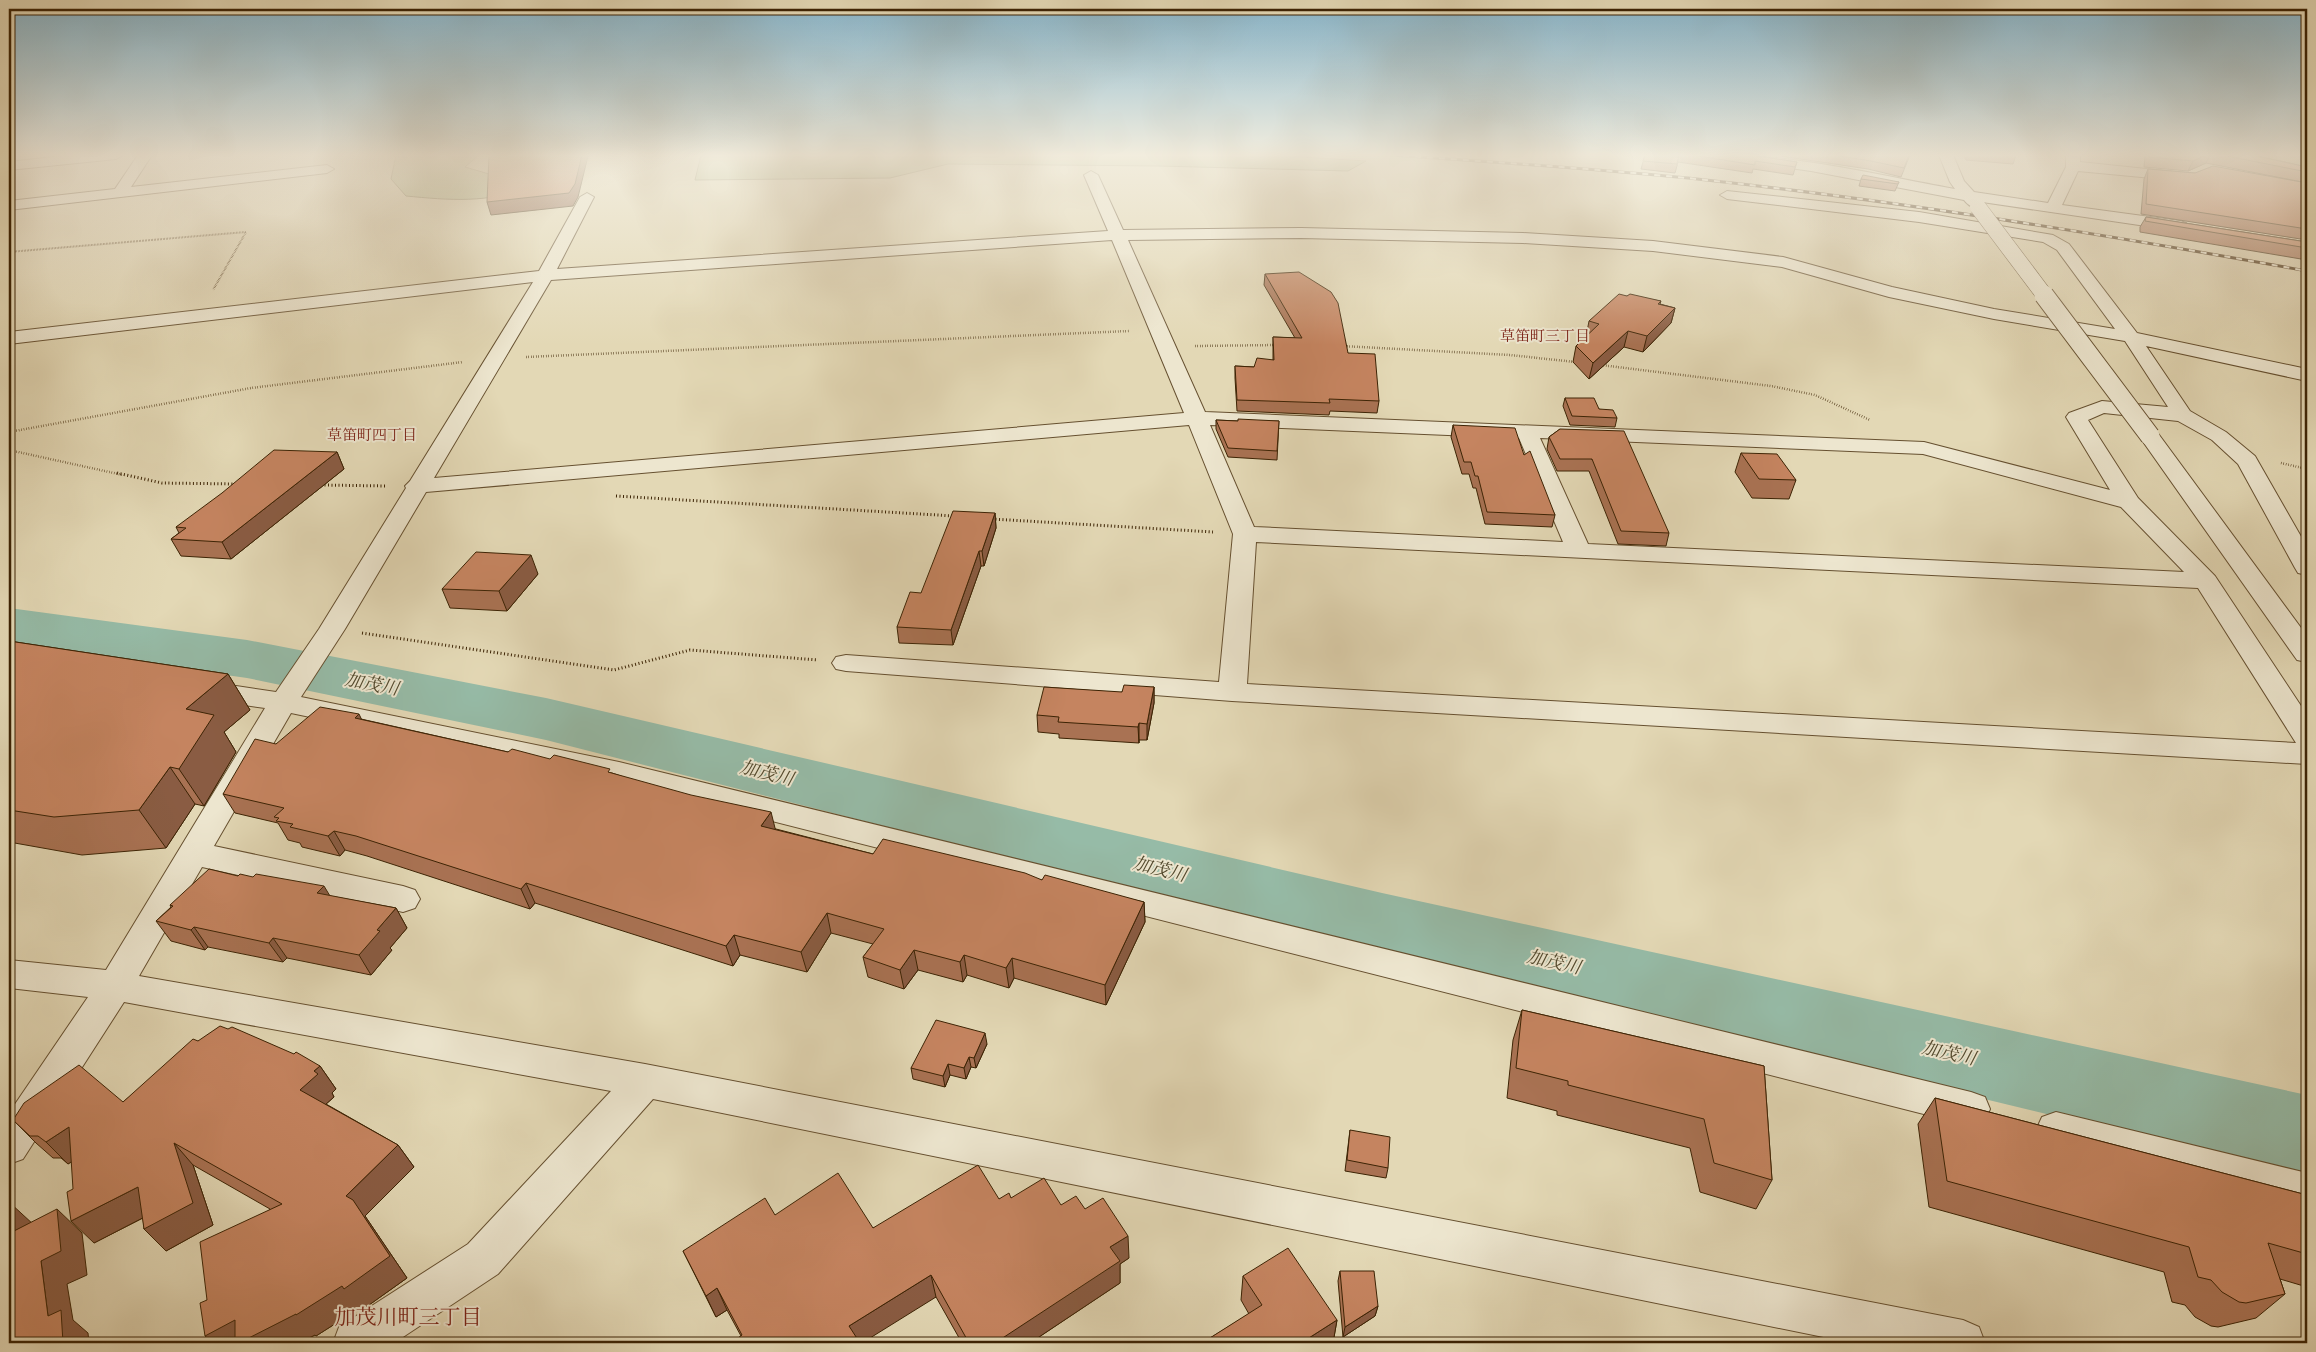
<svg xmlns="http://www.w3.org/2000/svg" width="2316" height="1352" font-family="'Libre Caslon Text','Noto Serif JP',serif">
	<rect width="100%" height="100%" fill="#e3d8b5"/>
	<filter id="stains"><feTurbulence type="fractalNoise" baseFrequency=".004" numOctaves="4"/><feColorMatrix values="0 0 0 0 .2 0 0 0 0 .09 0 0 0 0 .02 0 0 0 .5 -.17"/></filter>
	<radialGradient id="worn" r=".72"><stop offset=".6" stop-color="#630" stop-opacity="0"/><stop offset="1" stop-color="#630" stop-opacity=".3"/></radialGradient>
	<path fill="#b5be8c" stroke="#787048" d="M396 155H479L465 167 530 186C490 204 448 200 406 196L391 179Z
		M701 155H1271L1366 161 1348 171 1159 166 948 164 890 178 695 180Z
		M2248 155H2307V169Z"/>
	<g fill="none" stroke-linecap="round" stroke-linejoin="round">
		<path fill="#96bba7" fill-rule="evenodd" d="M9 608 247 640 546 698 1382 893 2307 1095V1177L1382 953 546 740 247 678 9 644Z"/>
		<defs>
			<path id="minor" d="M71 155H123L116 159 9 170V162Z
				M138 155H152L131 187 327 165 334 169 327 173 9 210V201L115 189Z
				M1721 155C1800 155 1878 175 1955 189L1950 182 1939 155H1953L1964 181 1974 192 2048 203 2066 167V155H2080V162L2184 173 2191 177 2184 181 2078 171 2062 205 2180 221 2186 223 2188 226 2186 229 2180 231 1982 202 1980 206C1972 208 1969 206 1964 200L1811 171 1728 159Z
				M1091 171 1098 175 1123 230 1301 228 1523 233 1653 241 1783 257 1892 287 1994 309 2115 329 2057 250 2043 242 1919 222 1727 199 1720 195 1727 191 1919 212 2053 235 2069 244 2137 333 2307 369V381L2146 346 2190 411 2226 432 2255 456 2307 547V575L2298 573 2295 568 2238 464 2212 440 2178 421 2104 413 2088 420 2138 498 2215 576 2307 715V764L1232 701 846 671 836 669 832 663 836 657 846 655 1219 682 1233 534 1189 425 426 492 345 629 301 697 619 762 1971 1092 1985 1097 1990 1109 1985 1121 1971 1126 619 782 291 713 214 846 403 886 415 890 420 899 415 908 403 912 202 867 139 976 645 1064 1963 1320 1979 1327 1985 1343H1853L653 1099 498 1274 394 1343H333L339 1327 468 1244 611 1091 124 1002 23 1159 9 1164V1113L88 997 9 988V960L106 970 265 708 203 699 193 696 189 690 193 684 203 681 276 692 319 629 406 488 405 486 410 481 533 282 9 344V332L539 271 580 197 587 193 594 197 557 269 1108 231 1084 175ZM1301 238 1523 243 1653 251 1782 267 1889 297 1994 319 2125 341 2168 407 2102 401 2069 413 2066 417 2110 490 1924 442 1205 412 1128 240ZM1112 240 1184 413 434 478 551 280ZM1210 425 1519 438 1563 542 1254 527ZM1540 438 1923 454 2121 507 2184 572 1588 544ZM1256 542 2198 588 2296 743 1247 684Z
				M2150 430 2157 432 2307 636V662L2297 660 2139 436 2143 432Z
				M2056 1112 2307 1173V1211L2042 1143 2036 1130 2042 1117Z"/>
		</defs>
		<use href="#minor" stroke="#665030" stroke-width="2"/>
		<path stroke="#3c2304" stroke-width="2" stroke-dasharray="0.5 1" stroke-linecap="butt" d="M9 252 246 232 213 290"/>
		<path stroke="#3c2304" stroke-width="2.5" stroke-dasharray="0.5 2" stroke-linecap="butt" d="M1195 346 1276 345
			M1342 346 1510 355 1575 362
			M526 357 1129 331
			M1601 365 1771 386 1815 395 1870 420
			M9 432 251 388 463 362
			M9 450 123 475
			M2281 463 2307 469"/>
		<path stroke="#3c2304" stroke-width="3" stroke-dasharray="1 2.5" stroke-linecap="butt" d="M117 473 162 483 237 484
			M321 485 387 486
			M616 496 954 516
			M992 519 1213 532
			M362 633 614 670 690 650 818 660"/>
		<use href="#minor" fill="#ede6cf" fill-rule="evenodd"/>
		<defs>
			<path id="rail" d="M1391 155C1496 162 1601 169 1706 180 1907 202 2108 235 2307 271"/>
		</defs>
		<use href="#rail" stroke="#3c2304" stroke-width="3"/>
		<use href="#rail" stroke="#ede6cf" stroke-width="2" stroke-dasharray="6" stroke-linecap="butt"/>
		<defs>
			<path id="minor-bridge-far1" d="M1978 207 2045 296"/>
			<path id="minor-bridge" d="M2044 295 2150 436"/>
		</defs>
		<use href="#minor-bridge-far1" stroke="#665030" stroke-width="17" stroke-linecap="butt"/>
		<use href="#minor-bridge" stroke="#665030" stroke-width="21" stroke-linecap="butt"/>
		<use href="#minor-bridge-far1" stroke="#ede6cf" stroke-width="16"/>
		<use href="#minor-bridge" stroke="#ede6cf" stroke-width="19"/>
	</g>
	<path fill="#a97253" stroke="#3c2304" d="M1645 155H1751L1797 162 1793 175 1753 169 1752 173 1678 162 1675 173 1641 169Z
		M1763 155H1910L1901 177 1868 169 1780 156Z
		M1962 155H2016L2013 164 1966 160 1964 156Z
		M2145 155H2252L2307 167V183L2206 163 2188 171 2144 167Z
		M2148 169 2307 183V240L2141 214 2144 179Z
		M1861 179 1899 182 1895 191 1859 186Z
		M2146 217 2307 242V260L2140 232V227Z
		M1265 274 1348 353 1379 401 1377 413 1330 411 1329 415 1237 411 1235 378V366L1254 367 1273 360V337L1295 338 1264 285Z
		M1627 296 1661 301 1660 304 1675 308 1671 323 1643 352 1624 347 1589 379 1573 362 1576 346 1586 337 1589 321Z
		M1565 398 1599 409 1617 418 1615 427 1570 425 1563 406Z
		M1216 420 1238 421H1279L1277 460 1228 457 1216 429Z
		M1453 425 1524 455 1555 515 1552 527 1485 524 1476 488H1473L1469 474H1462L1451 437Z
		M1560 429 1669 533 1666 546 1618 544 1589 471H1557L1547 449 1549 437Z
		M337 452 344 469 231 559 181 556 171 539 179 533 176 527Z
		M1741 453 1796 480 1789 499 1752 498 1735 472Z
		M995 513 996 528 984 566H981L953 645 899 643 897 627 921 593Z
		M538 574 507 611 450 608 442 589Z
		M9 641 228 674 250 710 224 732 236 752 204 806 195 804 166 848 82 855 9 842Z
		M1154 687V703L1147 740H1139V743L1059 738V734L1038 732 1037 715 1122 692Z
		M361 719 508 752 612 773 776 829 873 854 1042 880 1144 902 1145 922 1106 1005 1014 978 1009 988 967 975 963 982 918 970 904 989 868 977 863 957 873 944 831 933 807 972 740 955 733 966 535 903 530 909 367 856 345 850 340 856 302 847 300 843 288 840 278 823 235 813 223 794 276 744Z
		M238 876 330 896 396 908 407 928 390 948 392 950 371 975 287 958 283 962 208 947 205 950 171 941 156 921 171 907 170 905Z
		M1522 1010 1764 1066 1772 1180 1756 1209 1700 1192 1690 1148 1557 1115V1111L1507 1098 1513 1040Z
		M198 1041 320 1066 336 1089 332 1093 334 1097 326 1104 398 1145 414 1167 365 1216 407 1278 362 1310 360 1308 316 1336 315 1335 299 1343H213L207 1300 270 1209 193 1165 213 1225 166 1251 144 1229 143 1218 94 1243 71 1162 68 1164 61 1158H53L36 1143 13 1120 123 1102Z
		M987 1044 976 1068 971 1067 966 1079 950 1075 945 1087 913 1079 911 1068Z
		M1935 1098 2307 1195V1287L2280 1279 2285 1294 2256 1318 2218 1327 2211 1326 2195 1317 2185 1305 2172 1302 2164 1272 1929 1207 1918 1124Z
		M1350 1130 1388 1168 1386 1178 1345 1171Z
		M1011 1198 1085 1209 1129 1258 1120 1264V1283L1030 1343H962L936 1297 741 1336 727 1310 716 1317 683 1251 775 1215 873 1228 999 1199Z
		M1340 1271 1378 1306 1375 1316 1343 1337 1338 1281Z
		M1243 1276 1337 1320 1333 1343H1202L1249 1314 1241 1300Z"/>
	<path fill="#8a5c43" stroke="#3c2304" d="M582 155H588V156L578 197 573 206 491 215 487 202Z
		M2206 155H2210L2206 163 2188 171 2193 161Z
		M1675 308 1671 323 1643 352 1647 336Z
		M1628 331 1624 347 1589 379 1593 363Z
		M337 452 344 469 231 559 222 542Z
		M995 513 996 528 984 566 982 551Z
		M979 551 981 566 953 645 951 630Z
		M531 555 538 574 507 611 499 591Z
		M228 674 250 710 224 732 236 752 204 806 179 769 186 709Z
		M1154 687V703L1147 740V724Z
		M359 714 368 733 355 718Z
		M1139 723V743L1138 727Z
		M170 767 195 804 166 848 139 810Z
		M771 812 776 832 761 826Z
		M334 831 345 850 340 856 328 836Z
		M526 883 535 903 530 909 521 889Z
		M324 886 336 906 317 893Z
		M1144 902 1145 922 1106 1005 1105 985Z
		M396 908 407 928 390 948 392 950 371 975 359 955 377 930Z
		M827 913 831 933 807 972 801 952Z
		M194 927 208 947 205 950 191 930Z
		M734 935 740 955 733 966 726 946Z
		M273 938 287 958 283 962 269 943Z
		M914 950 918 970 904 989 900 970Z
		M964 955 967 975 963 982 960 962Z
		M1012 958 1014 978 1009 988 1006 968Z
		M985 1033 987 1044 976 1068 974 1058Z
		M969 1057 971 1067 966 1079 964 1068Z
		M948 1064 950 1075 945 1087 943 1076Z
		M320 1066 336 1089 332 1093 334 1097 316 1113 300 1090 314 1071Z
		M69 1127 91 1149 68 1164 46 1142Z
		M174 1143 193 1165 213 1225 166 1251 144 1229Z
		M398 1145 414 1167 365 1216 407 1278 362 1310 360 1308 316 1336 315 1335 299 1343H213L205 1336 346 1196Z
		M138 1187 160 1209 94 1243 71 1221Z
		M9 1202 34 1225 14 1231 9 1206Z
		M57 1209 82 1233 87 1275 67 1284 73 1320 88 1333 89 1343H63L48 1316 41 1261Z
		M1128 1236 1129 1258 1120 1264V1283L1030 1343H995L1110 1247Z
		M931 1275 936 1297 862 1343H855L849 1326Z
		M717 1288 727 1310 716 1317 706 1296Z
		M1378 1306 1375 1316 1343 1337 1345 1327Z
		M1337 1320 1333 1343H1301Z"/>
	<path fill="#c58460" stroke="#3c2304" d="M489 155H582L575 184 569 193 487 202Z
		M1645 155H1679L1677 164 1643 161Z
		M1692 155H1751L1797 162 1795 167 1755 161V165Z
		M1833 155H1909L1904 168 1871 161Z
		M2149 155H2206L2193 161 2149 157Z
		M2222 155H2252L2307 167V172Z
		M2213 166 2307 183V229L2146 204 2148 169 2195 173Z
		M1863 175 1899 182 1898 184 1861 179Z
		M2146 217 2307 242V248L2145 221Z
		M1299 272 1331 292 1338 303 1348 353 1375 354 1379 401 1329 399 1330 403 1237 400 1235 366 1254 367 1257 358 1274 360 1273 337 1302 338 1265 274Z
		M1619 294 1627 296 1630 294 1661 301 1658 304 1675 308 1647 336 1628 331 1593 363 1576 346 1599 324 1589 321Z
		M1565 398H1594L1599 409 1613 410 1617 418 1572 416Z
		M1238 419 1279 421 1277 451 1228 448 1216 420 1238 421Z
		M1453 425 1515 428 1524 455 1530 451 1555 515 1487 512 1478 476H1475L1471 462H1464Z
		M1560 429 1624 431 1669 533 1621 531 1592 459H1560L1549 437Z
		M274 450 337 452 222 542 171 539 186 528 176 527 222 493Z
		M1741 453 1777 454 1796 480 1759 479Z
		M953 511 995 513 982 551H979L951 630 897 627 910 592 921 593Z
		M476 552 531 555 499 591 442 589Z
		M9 641 228 674 186 709 214 715 179 769 170 767 139 810 54 817 9 810Z
		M1124 685 1154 687 1147 724 1139 723 1138 727 1058 722 1059 717 1037 715 1044 687 1122 692Z
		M320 707 359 714 355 718 508 752 512 749 550 759 554 755 610 769 608 772 691 795 771 812 761 826 873 854 883 839 1025 873 1042 880 1045 875 1144 902 1105 985 1012 958 1006 968 964 955 960 962 914 950 900 970 863 957 884 929 827 913 801 952 734 935 726 946 526 883 521 889 356 836 334 831 328 836 290 827 293 824 276 821 279 818 274 817 284 808 223 794 255 739 276 744Z
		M209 869 238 876 240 874 253 877 256 874 324 886 317 893 396 908 377 930 380 931 359 955 273 938 269 943 194 927 191 930 156 921 173 906 170 905Z
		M1522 1010 1764 1066 1772 1180 1714 1163 1704 1119 1568 1085V1081L1516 1068Z
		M936 1020 985 1033 974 1058 969 1057 964 1068 948 1064 943 1076 911 1068Z
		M220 1026 228 1029 232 1027 294 1054 296 1052 320 1066 314 1071 318 1074 300 1090 398 1145 346 1196 353 1200 390 1256 344 1289 342 1286 296 1315V1314L239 1343H235V1320L205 1336 200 1303 207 1300 200 1242 282 1204 174 1143 193 1203 144 1229 138 1187 71 1221 67 1192 73 1189 69 1127 46 1142 38 1136H30L13 1120 24 1103 79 1065 123 1102 193 1039 198 1041Z
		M1935 1098 2307 1195V1254L2268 1243 2285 1294 2246 1303 2239 1302 2222 1292 2211 1280 2198 1277 2189 1247 1947 1181Z
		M1350 1130 1390 1137 1388 1168 1347 1160Z
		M978 1165 999 1199 1009 1193 1011 1198 1044 1178 1061 1205 1076 1196 1085 1209 1103 1198 1128 1236 1110 1247 1120 1261 995 1343H969L931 1275 849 1326 860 1343H731L742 1335 717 1288 706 1296 683 1251 765 1198 775 1215 838 1173 873 1228Z
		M9 1206 14 1231 57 1209 61 1251 41 1261 48 1316 61 1310 63 1343H9Z
		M1288 1248 1337 1320 1301 1343H1202L1262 1305 1243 1276Z
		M1340 1271H1374L1378 1306 1345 1327Z"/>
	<linearGradient id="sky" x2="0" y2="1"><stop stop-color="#87b7ce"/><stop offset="0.45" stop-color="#f2edde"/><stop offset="1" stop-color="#f2edde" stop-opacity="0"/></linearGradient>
	<rect width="2316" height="345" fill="url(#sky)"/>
	<g text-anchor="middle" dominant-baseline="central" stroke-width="4" stroke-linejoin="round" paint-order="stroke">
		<g font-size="15" fill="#7a1f14" stroke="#ede6cf">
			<text x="1545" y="335">草笛町三丁目</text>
			<text x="372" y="434">草笛町四丁目</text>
		</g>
		<g font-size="18" font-style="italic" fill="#52492d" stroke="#ede6cf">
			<text transform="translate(372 684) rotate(11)">加茂川</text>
			<text transform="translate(767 773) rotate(14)">加茂川</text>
			<text transform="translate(1160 869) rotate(14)">加茂川</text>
			<text transform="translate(1554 962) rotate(13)">加茂川</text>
			<text transform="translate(1949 1053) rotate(13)">加茂川</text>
		</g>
		<g font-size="21" fill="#7a1f14" stroke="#ede6cf">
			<text x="408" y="1316">加茂川町三丁目</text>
		</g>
	</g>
	<rect width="2316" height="1352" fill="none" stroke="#e3d8b5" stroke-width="30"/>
	<rect x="10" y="10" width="2296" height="1332" fill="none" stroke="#3c2304" stroke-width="2.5"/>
	<rect x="15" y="15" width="2286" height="1322" fill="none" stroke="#3c2304"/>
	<rect width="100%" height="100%" filter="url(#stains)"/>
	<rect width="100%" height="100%" fill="url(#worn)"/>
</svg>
